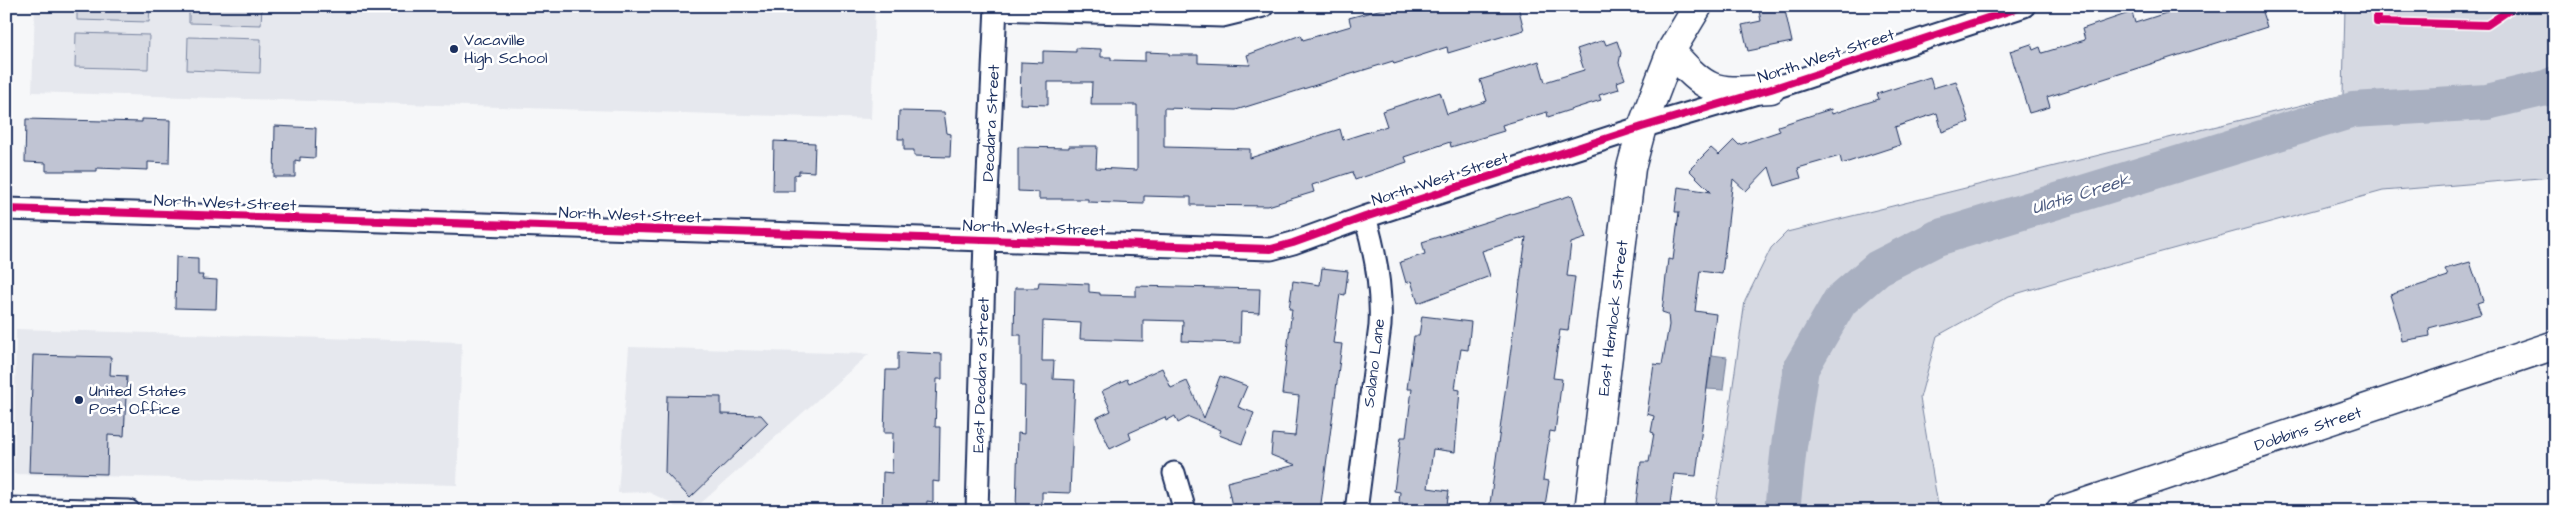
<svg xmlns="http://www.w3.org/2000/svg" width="2561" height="517" font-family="'Architects Daughter',sans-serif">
	<rect width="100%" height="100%" fill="#f6f7f9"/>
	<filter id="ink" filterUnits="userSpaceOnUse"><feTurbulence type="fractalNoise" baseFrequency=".02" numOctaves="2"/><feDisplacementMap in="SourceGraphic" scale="10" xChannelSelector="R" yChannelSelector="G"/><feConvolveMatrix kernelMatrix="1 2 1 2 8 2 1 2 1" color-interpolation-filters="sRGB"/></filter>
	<g filter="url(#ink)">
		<path fill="#e6e8ee" d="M35 6H875L871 119 32 92Z
			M16 329 462 342 457 485 14 474Z
			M629 347 869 354 692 511H677L672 503 648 492 618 493Z"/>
		<path fill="#d6d9e2" stroke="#7884a0" d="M77 6H150L149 22 77 20Z
			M189 6H262L261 25 189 23Z
			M2345 6H2555V259L2552 177 2383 191 2096 270 2009 296 1937 336 1920 398 1939 511H1715L1745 301 1771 248 1787 232 2343 95Z
			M76 33 149 35 148 69 75 67Z
			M188 37 261 39 260 73 187 70Z"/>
		<path fill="#a9b0c1" stroke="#707c99" d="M1712 355 1727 357 1723 390 1707 389Z"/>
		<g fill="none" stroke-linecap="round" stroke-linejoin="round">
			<path stroke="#a9b0c1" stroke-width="36" d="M1782 511 1789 446 1801 368 1840 301 1878 268 1937 238 2353 110 2487 102 2546 88 2555 84"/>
		</g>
		<path fill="#c0c4d3" stroke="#1b2f5e" d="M1393 6H1518L1524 30 1448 53 1447 47 1394 64 1393 61 1236 110 1164 108V147L1250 149V158L1340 129 1343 140 1387 126 1382 111 1440 92 1447 114 1487 101 1480 80 1539 61 1545 82 1584 70 1577 49 1604 40 1606 45 1617 41 1621 53 1619 63 1625 79 1617 82 1619 89 1599 95 1601 100 1548 117 1547 112 1502 125 1504 131 1451 147 1450 142 1405 157 1407 162 1355 180 1352 172 1312 185 1314 192 1268 206 1191 205V197H1181L1144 196V204L1088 202V199H1039V192L1018 191V147L1069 148V146H1097L1096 168 1137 170V105H1091L1092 82H1048V105L1020 104 1021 62 1043 63V51L1076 52V48L1101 49V57H1111V60L1145 61V52L1169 53V55H1198V63L1250 65 1247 55 1301 35 1303 40 1351 26 1349 18Z
			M1758 6H1784L1792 42 1748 51 1742 25 1761 21Z
			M2188 6H2260L2267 27 2047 97 2050 107 2029 113 2010 51 2031 44 2033 50 2040 47 2042 53 2085 40 2082 29 2132 12 2135 23Z
			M1930 77 1933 88 1956 81 1969 122 1942 132 1937 113 1895 127 1900 145 1842 164 1840 156 1798 168 1801 178 1775 186 1769 167 1746 191 1733 179 1722 274 1700 271 1695 311 1716 314 1696 476 1674 474 1669 511H1635L1641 462H1649L1654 433 1651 432 1654 416 1647 414 1654 364 1662 365 1669 325 1668 314 1662 312 1668 259 1673 260 1679 212H1675L1678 187 1711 192 1689 170 1711 148 1719 155 1734 140 1739 145 1780 131 1778 126 1831 109 1832 114 1879 99 1877 94Z
			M899 111 944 112 947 133 951 134 950 157 914 156V150H904V139H898Z
			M26 119 142 122V119L170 120 169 163 148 162V170L97 168V171H46V163L25 162Z
			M275 126 316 128 315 158 300 157V161L295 160V177H274Z
			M774 141 815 143 814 172 799 171V174L794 175V191H773Z
			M1572 195 1586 238 1571 243 1567 276 1575 277 1568 331 1560 330 1553 378 1562 379 1555 432 1550 431 1543 480 1549 481 1544 511H1489L1526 237 1482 251 1490 276 1418 303 1411 281 1406 283 1400 262 1425 254 1422 242Z
			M176 257 198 258V275H203L202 279 217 280 216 309 175 308Z
			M2470 262 2483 301 2477 303 2481 314 2429 328 2430 336 2402 341 2399 323 2390 295 2448 276 2445 269Z
			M1322 268 1348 271 1345 295 1340 294 1333 343 1342 344 1320 511H1233L1227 482 1296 465 1271 455 1273 434 1295 436 1299 396 1282 394 1292 309H1289L1293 281 1320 285Z
			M1039 282 1089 284V292L1100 293V295L1136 296V286L1260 289 1259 313 1241 312 1240 343 1182 341 1183 321 1143 320V341L1080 339 1081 323 1043 321 1042 361H1054L1053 379 1075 380 1070 493 1042 492V510H1016L1018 433 1024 434 1025 386H1021V335H1014L1015 288H1038Z
			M1422 316 1471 322 1468 350 1461 349 1455 389 1460 390 1455 452 1433 449 1428 488 1449 491 1446 511H1402L1403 503 1399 502 1400 492 1394 491 1401 437H1406L1412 389H1407L1414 336H1419Z
			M898 352 942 354V379H937L935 427H940L939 482 933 481V502L927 501 926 511H882L883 472 892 473 893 433H884L886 370H898Z
			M33 355 111 357 110 375 127 376 124 436 108 435 107 474 29 472Z
			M1162 368 1171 388 1187 381 1204 418 1220 376 1247 386 1238 407 1254 413 1242 444 1219 435 1221 430 1189 417 1178 423 1175 416 1166 421 1165 417 1129 433 1131 439 1110 449 1096 418 1111 411 1102 391 1127 379 1129 383Z
			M667 396 721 397V414L761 415 768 423 690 498 665 472Z"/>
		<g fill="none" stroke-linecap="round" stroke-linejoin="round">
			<defs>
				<path id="street" d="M996 9 1222 16 1263 6
					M6 209 1271 249 1293 243 1365 217 1642 127 1771 89 2024 6
					M1174 473 1185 511
					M6 508 129 511
					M977 511 985 239 996 6
					M1356 511 1380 326C1382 288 1376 254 1365 217"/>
				<path id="secondary" d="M1671 51C1710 95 1714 92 1771 89
					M1589 511 1631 168 1642 127 1672 49 1698 6
					M2060 511 2555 345"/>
			</defs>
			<use href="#street" stroke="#1b2f5e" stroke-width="25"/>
			<use href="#secondary" stroke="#1b2f5e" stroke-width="31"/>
			<use href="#street" stroke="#fff" stroke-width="21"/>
			<use href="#secondary" stroke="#fff" stroke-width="28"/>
			<defs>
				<path id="cycleway" d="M2377 6V22L2487 25 2515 6
					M6 209 1271 249 1293 243 1365 217 1642 127 1771 89 2024 6"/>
			</defs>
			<use href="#cycleway" stroke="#fff" stroke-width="11"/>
			<use href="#cycleway" stroke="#d6006c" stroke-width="8"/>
		</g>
	</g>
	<g fill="#1b2f5e" stroke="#fff" stroke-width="2">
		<circle cx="454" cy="49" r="5"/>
		<circle cx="79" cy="400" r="5"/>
	</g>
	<g text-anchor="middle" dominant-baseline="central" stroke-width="5" stroke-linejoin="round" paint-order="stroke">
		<g font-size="16" fill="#1b2f5e" stroke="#fff" text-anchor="start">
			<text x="464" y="40">Vacaville<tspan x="464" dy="18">High School</tspan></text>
			<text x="89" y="391">United States<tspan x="89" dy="18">Post Office</tspan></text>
		</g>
		<g font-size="16" fill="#1b2f5e" stroke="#fff">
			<text transform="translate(1826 56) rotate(-18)">North West Street</text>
			<text transform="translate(991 123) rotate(-87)">Deodara Street</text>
			<text transform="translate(1440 179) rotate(-18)">North West Street</text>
			<text transform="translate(225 203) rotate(2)">North West Street</text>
			<text transform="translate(630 215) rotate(2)">North West Street</text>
			<text transform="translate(1034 228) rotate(2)">North West Street</text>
			<text transform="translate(1613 318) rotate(-83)">East Hemlock Street</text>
			<text transform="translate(1374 363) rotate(-83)">Solano Lane</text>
			<text transform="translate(981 375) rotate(-88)">East Deodara Street</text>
			<text transform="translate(2308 429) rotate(-18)">Dobbins Street</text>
		</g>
		<g font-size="18" font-style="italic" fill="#4d5c81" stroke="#fff">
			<text transform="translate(2081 194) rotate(-17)">Ulatis Creek</text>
		</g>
	</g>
	<rect width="2561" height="517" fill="none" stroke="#fff" stroke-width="25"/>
	<rect x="12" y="12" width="2536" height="492" fill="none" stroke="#1b2f5e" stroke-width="2" filter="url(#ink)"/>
</svg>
